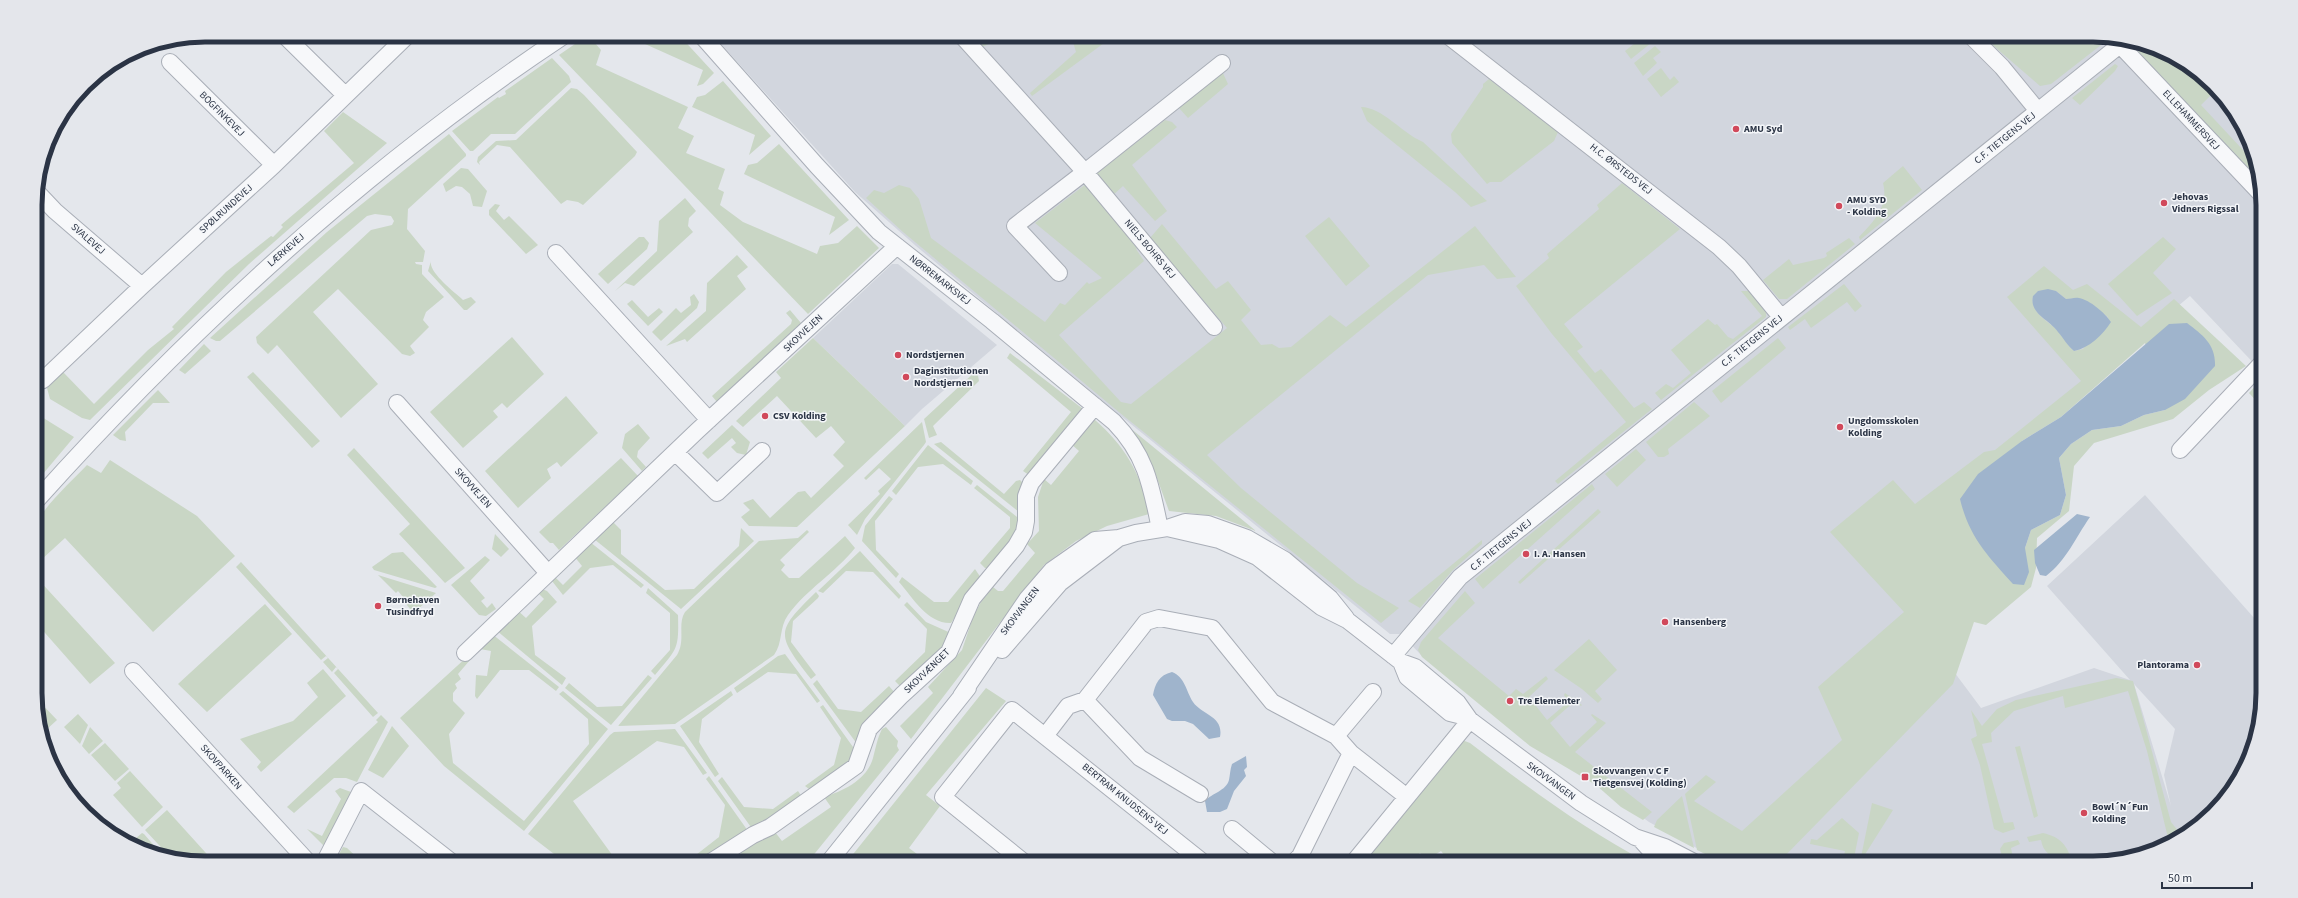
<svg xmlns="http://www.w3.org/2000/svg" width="2298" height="898" font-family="'Source Sans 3',sans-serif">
	<rect width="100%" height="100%" fill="#e4e7ec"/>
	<path fill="#d2d6de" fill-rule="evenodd" d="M713 35H2093L2148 44 2188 64 2228 101 2250 140 2262 182V372L2190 296 1873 563 1981 708 2094 668 2130 680 2047 586 2145 495 2263 628V693L2254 748 2228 796 2196 828 2148 854 2104 863H1724L1649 822 1421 655 1401 634H1390L1116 412 916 246 855 192ZM2134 684 2175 729 2164 775 2171 806Z
		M892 264H898L997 345 922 409 905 426 813 338Z"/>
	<path fill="#c9d6c5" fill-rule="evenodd" d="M588 35 601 50 596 65 688 107 678 128 694 136 686 153 725 169 718 189 724 192 720 205 743 222 817 254 820 246 838 243 857 226 879 248 808 314 559 55Z
		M625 35H679L714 73 703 84 697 86 703 70Z
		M972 35H993L998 40 982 47Z
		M1082 35H1115L1032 96 1030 93 1076 52 1073 42Z
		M1645 35H1661L1631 59 1625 51Z
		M1981 35H2093L2110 38 2051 84 2040 86Z
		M2141 43 2148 44 2188 64 2216 90 2201 105 2257 165 2258 171 2253 175 2134 49Z
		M1655 46 1661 52 1653 58 1657 63 1643 76 1634 63Z
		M552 58 569 76 571 82 515 134H491L473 151H470L452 131 498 97 499 98 506 94 505 91Z
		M2115 64 2118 66 2115 71 2080 105 2072 98Z
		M1661 68 1670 80 1674 76 1679 82 1661 97 1647 79Z
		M1222 71 1228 84 1188 118 1179 108Z
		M1489 79 1558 132 1554 141 1501 182H1490L1487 184 1452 143 1451 134 1483 87V84Z
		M723 81 771 136 749 155 755 135 692 107 697 97 705 95Z
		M571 88 577 89 584 95 637 152 635 156 583 205 578 202 567 200 561 204 510 147 497 145 479 162 480 165 477 162 478 157 496 141 516 140Z
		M1361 107C1382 107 1402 133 1423 142L1487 201 1471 207 1455 192 1367 121Z
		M343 112 387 143 249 264 90 420 82 418 50 399 47 388 63 372 94 404 148 350 174 329 172 327 226 272 271 236 273 237 283 227 281 225 354 163 324 131Z
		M1165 120 1172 122 1177 127 1132 165 1167 211 1155 221 1123 186 1111 197 1092 177Z
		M449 134 466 154V156L408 209 407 229 425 251 423 262H415L416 264 422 265V274L444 297 426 312 423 320 429 327 410 346 415 353 410 356 402 354 338 289 313 312 378 384 341 418 277 345 268 354 257 343 256 337 371 230 392 225 394 221 391 216 375 214 367 216 220 341H216L210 338 327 232Z
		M779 144 849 220 829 235 835 217 744 174 748 165 757 163Z
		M1903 166 1922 190 1860 240 1859 237C1874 221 1889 206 1883 183Z
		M461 168 468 169 487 191 482 207 473 206 470 194 462 187 456 186 446 192 443 184Z
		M1622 183 1680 229 1564 324 1583 347 1577 351 1595 373 1601 369 1634 408 1644 402 1652 409 1558 484 1555 481 1626 422 1552 334 1516 286 1549 258 1547 254 1599 209 1597 205Z
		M1086 184 1141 245 1136 249 1144 261 1059 335 1121 402 1131 404 1227 328 1150 238 1162 224 1216 289 1228 281 1251 310 1241 320 1261 345 1272 344 1279 348 1291 347 1330 315 1346 327 1475 226 1516 277 1497 279 1484 265 1428 275 1207 455 1241 488 1357 583 1399 608 1381 623 1120 413 903 232 866 198 874 190 884 193 899 185 910 188 919 199 931 238 1045 322 1060 303 1065 305 1087 282 1089 284 1102 278 1035 223Z
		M685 198 696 211 689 218 688 226 693 232 634 286 625 283 615 291 657 251 659 221Z
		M495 204 500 205 496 211 504 220 509 216 538 245 526 254 489 215V210Z
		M1329 217 1370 266 1346 286 1305 236Z
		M639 237H644L649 243 647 249 608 284 598 274Z
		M2163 237 2176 249 2153 273 2172 293 2137 316 2108 284Z
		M1849 238 1855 244 1787 299H1779L1763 280 1789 259 1793 265 1824 258 1827 256 1826 253Z
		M737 255 748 267 737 276 746 289 687 342 685 339 666 346 706 311 707 283Z
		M431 261C428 272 454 292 463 300L471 297 476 302 467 310H464L428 271Z
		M2044 266 2073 290 2087 284 2141 327 2174 299 2246 366 2209 390 2173 419 2094 443 2074 466 2069 511 2037 538 2036 568 2031 587 1986 625 1974 622 1953 684 1780 861 1781 863H1734L1722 858 1719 861 1697 850 1685 794 1687 792 1706 775 1716 782 1694 801 1742 831 1842 740 1818 687 1904 612 1830 532 1893 480 1915 504 1984 452 1995 450 2081 381 2007 297ZM2056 291 2066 299C2086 297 2092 306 2108 317L2083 349 2074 351C2066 344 2063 336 2056 329 2046 320 2030 312 2033 296ZM2145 343 2165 410 2144 415 2121 426 2092 430 2071 444 2059 458 2066 495 2060 515 2031 530 2025 548 2022 441 2061 417Z
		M1844 284 1862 306 1855 312 1847 302 1811 328 1805 319 1790 330 1788 327Z
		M1741 291H1750L1766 312V317L1661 400 1655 393 1666 384 1673 388 1691 373 1671 350 1708 319 1715 325 1717 324 1728 337 1733 339 1762 316Z
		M694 294 699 302 697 308 661 341 652 332 676 308 681 313 691 305 690 297Z
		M632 300 648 317 659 308 663 312 648 326 627 304Z
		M790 310 801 323 717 402 712 396 791 324 792 320 786 313Z
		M512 337 544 374 507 408 502 403 493 411 498 417 463 448 430 412Z
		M813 338 905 426 797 527 749 526 741 517 750 510 743 503 753 499 770 518 798 492 805 491 811 498 844 466 833 455 845 442 831 426 816 438 777 396 743 427 736 421 781 378 776 372Z
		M1778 338 1786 348 1721 403 1712 391Z
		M204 344 211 351 185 374 179 370Z
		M1010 353 1083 409 1032 477 1023 471 1071 412 1007 358Z
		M977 370 979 381 933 426 937 435 929 438 924 419Z
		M253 372 320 441 312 448 247 377Z
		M2262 379V407L2249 393Z
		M158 390 170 403H153L125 432 126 441 120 440 113 435Z
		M566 396 598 433 561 467 557 462 547 469 551 478 518 508 485 471Z
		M1694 402 1710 416 1668 449 1669 454 1664 457H1658L1646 442Z
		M37 414 74 437 37 481Z
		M1095 420C1125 446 1142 475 1149 514L1107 526 1076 541 1044 565 911 739 900 726 933 693 928 687 962 650 973 617 981 602 993 587 998 591H1003L1035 553 1027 544 1039 531 1038 497 1044 479 1051 485 1079 451 1071 444 1090 422Z
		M922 422 926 442 924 445 865 519 857 535 848 525 880 494 878 491 891 479 879 468 866 480 864 478Z
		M1124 423 1256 531 1216 516 1169 511 1154 470Z
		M638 424 650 438 638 451 637 457 646 467 642 471 622 448 625 434Z
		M732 425 750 442 746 455 737 453 731 447 736 443 732 438 708 459 702 453Z
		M941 442 1004 494 1016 481 1020 480 1024 484 1019 512 934 444Z
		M928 445 973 481 971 485 943 464 918 467 896 495 892 491Z
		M354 448 465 568 445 583 399 534 410 524 347 455Z
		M1636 449 1646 460 1617 487 1605 474Z
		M621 458 638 476 559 550 553 543H550L539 532Z
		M110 460 197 516 235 556 153 632 65 538 41 560C38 551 34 529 38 521 46 504 74 479 87 465L101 473Z
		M1592 484 1595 489 1483 589 1475 579Z
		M977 485 1022 521V527L990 568H985L980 563 1010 528V517L974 488Z
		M889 496 893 499 875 521 876 550 899 574 896 578 862 541 865 526Z
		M1598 509 1601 512 1520 584 1518 582Z
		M612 521 621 530V554L665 590 694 589 739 546 741 528 754 541 681 609 594 539Z
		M807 530 809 532 780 560 785 565 781 570 789 578H799L845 536 855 548C836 572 806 590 788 615 779 627 783 643 774 655L675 724 618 726 677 655C686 640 677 624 685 612L759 541 798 538Z
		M495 534 509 549 501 557 492 549Z
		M1482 540V544L1453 570 1420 608 1408 601Z
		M590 542 644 585 641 588 613 565 590 568 563 595 552 581 554 576 563 585 582 566 574 556Z
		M860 551 901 596 899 599 873 572 846 571 823 593 818 591Z
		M403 552 437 587 435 588 374 570 372 567 392 553Z
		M485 556 490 560 470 581 485 598 481 601 487 608 492 603 496 609 486 616 479 615 451 585Z
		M241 562 378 713 373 717 334 673 338 669 336 667 332 672 323 662 328 658 326 656 321 660 236 567Z
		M975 569 981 578 951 623C928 624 913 598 899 582L902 577 934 602H948Z
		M378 575 436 593 416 611 411 610 402 599 403 597 398 591 396 593Z
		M37 578 115 663 90 684 38 625Z
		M648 588 678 615C679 651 677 648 655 675L651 671 670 650V613L646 593Z
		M542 589 547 591 557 602 532 626 535 655 566 678 562 685 496 630 516 609 526 618 544 599 536 591Z
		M1465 591 1475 603 1438 638 1509 696 1516 689 1523 694 1546 676 1548 679 1529 697 1547 720 1568 702 1564 695 1565 693 1582 705 1581 706 1575 701 1550 723 1570 747 1597 722 1591 715 1592 714 1606 723 1575 752 1652 812 1643 820 1621 807 1596 785 1530 746 1422 657 1418 650 1421 642Z
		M816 592 819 596 818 598 793 621 791 642 816 675 811 679C776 634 775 632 816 592Z
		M907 602 926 622 953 634 950 643 901 687 895 681 925 652 927 629 904 605Z
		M265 604 292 634 207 712 178 684Z
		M492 634 559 687 556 691 529 670H500L477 699 475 696 476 675 487 676 491 651 480 649Z
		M1589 639 1617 670 1595 691 1602 699 1598 703 1582 689 1554 670Z
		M785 654 820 701 817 703 796 674 768 672 737 693 734 688 778 656Z
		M468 656 470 660 458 674 461 679 455 684 457 688 453 693V701L465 713 449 734 453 763 524 821 589 744 588 719 559 694 563 691 608 729 524 831 444 766 400 718Z
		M323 669 346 696 261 772 257 767 261 762 240 739 293 721 318 697 307 683Z
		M648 675 652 678 611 725 565 688 569 683 597 707 622 706Z
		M2116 678 2133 681 2171 822 2182 836 2169 842 2147 751 2128 691 2065 708 2063 696 2014 711 1991 733 1992 742 1982 744 2004 823 2013 822 2015 829 2003 833 1994 829 1980 765 1971 739 1977 736 1971 710 1982 726 1997 709 2016 700Z
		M817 680 838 709 861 712 889 686 895 693 860 748 813 684Z
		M986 688 1006 701 926 795 940 806 909 848 929 863H906L901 859 890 863H846Z
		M731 691 733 695 702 719 699 742 719 774 715 777 680 726Z
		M38 700 57 720 46 730 39 729 38 726Z
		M823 705 858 754 813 792 805 786 834 765 841 738 820 707Z
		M78 714 88 725 80 744 64 727Z
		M381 715 388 722 357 782 346 778H334L294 813 287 807 378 722 376 720Z
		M392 726 409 746 383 778 368 770Z
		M90 727 103 741 89 754 82 746Z
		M886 727 898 741 897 746 899 750 807 863H738L744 858 738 849 775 832 782 841 831 807 824 797C843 791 867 780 873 758 876 747 877 739 882 729Z
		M675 729 707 773 703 775 684 747 657 741 573 801 618 863H578L558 857 528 834 610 735 614 732Z
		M1462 740 1470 743C1527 787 1584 829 1648 863H1451L1441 851 1427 860 1420 853 1409 863H1361Z
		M105 743 129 769 115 781 91 755Z
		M2020 746 2038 816 2034 818 2015 747Z
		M130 771 163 807 142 827 113 795 121 788 117 783Z
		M709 776 748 831 700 863H696L692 858 719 837 725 805 706 779Z
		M722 777 744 807 773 809 798 791 802 797 753 830 718 781Z
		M340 788 351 792 324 846 307 829 322 836 341 799 335 791Z
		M1682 796 1694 848 1654 827 1657 820Z
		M1872 803 1893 810 1864 856 1861 857Z
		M167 810 215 863 170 857 145 830Z
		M1842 818 1859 833 1854 858 1844 855 1845 851 1810 844 1811 839 1817 840Z
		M142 833 144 834 163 856 150 854 129 844Z
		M2043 833C2060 837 2068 845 2072 863H2064L2063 859C2051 858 2043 852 2041 840L2029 842 2027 837Z
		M2018 840 2020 844 2011 848 2014 863H2004L2000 849 2004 843Z
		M343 847 347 848 363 863H334Z"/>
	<path fill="#9fb4cc" d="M2048 289 2056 291 2066 299C2070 299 2075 297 2079 298 2090 300 2105 313 2111 322 2103 335 2089 348 2074 351 2067 345 2064 339 2058 332 2049 319 2029 314 2033 296L2038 291Z
		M2187 323C2203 335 2216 345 2215 366L2185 399 2165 410 2144 415 2121 426 2092 430 2071 444 2059 458 2066 495 2060 515 2031 530 2025 548 2029 572 2024 585 2013 584C1988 556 1969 537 1960 499L1978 474 2022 441 2061 417 2169 324Z
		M2077 514 2090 517C2076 537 2066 561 2046 576L2040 575 2035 563 2034 550Z
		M1172 672C1185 677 1186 691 1193 702 1202 715 1224 716 1220 737L1209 739 1193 724 1185 721H1172L1167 719 1153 695C1155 684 1159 675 1172 672Z
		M1246 756 1247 767 1244 770 1246 776 1234 791 1227 809 1220 812H1207L1205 801C1212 793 1226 791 1229 780 1230 775 1230 770 1232 764Z"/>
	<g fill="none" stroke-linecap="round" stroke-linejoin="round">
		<defs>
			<path id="minor" d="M284 35 345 95
				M701 35 817 166 879 232 992 321 1114 422C1146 455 1151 485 1160 529
				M961 35 1085 172 1222 63
				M1447 35 1719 247 1739 266 1781 317
				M1970 35 2002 67 2038 111
				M2120 45 2262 195
				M170 62 274 165
				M36 191 55 211 142 286
				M556 253 709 420
				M1059 273 1015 226 1085 172 1214 327
				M36 376 43 380 142 286 274 165 408 35
				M397 403 548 573
				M2180 450 2262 363
				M675 452 717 493 762 451
				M37 500C194 325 369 165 565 35
				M1167 528 1219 540 1257 557 1321 607 1347 620 1401 662 1415 667 1458 703 1470 720 1581 803 1635 837 1665 847 1696 863
				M1002 650 1060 583 1119 538
				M465 653 697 431 897 246
				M1393 656 1460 577 2126 40
				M1401 662 1407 677 1450 713 1466 717
				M133 671 309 863
				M961 696 1027 599 1052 570 1095 540 1119 538 1136 533 1167 528 1185 522 1208 524 1247 538 1285 560 1330 598 1346 618
				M1085 700 1140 758 1200 794
				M1045 736 1068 706 1085 700 1146 622 1159 618 1212 628 1272 702 1336 736 1351 753 1407 797
				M1336 736 1373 692
				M1232 829 1273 863
				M1640 839 1658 859 1667 863
				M324 863 361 791 453 863
				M709 863 753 835 770 827 856 766 869 729 902 695 949 652 972 599 1016 546 1024 532 1026 521V496L1031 483 1095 406
				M828 863 968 688
				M1025 863 943 797 1012 710 1204 863
				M1293 863 1300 856 1351 753
				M1353 863 1470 720"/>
		</defs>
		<use href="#minor" stroke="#a9aeb7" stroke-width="18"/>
		<use href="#minor" stroke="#f7f8fa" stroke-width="16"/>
	</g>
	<g fill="#d1495b" stroke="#f4f6f9" stroke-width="1.5">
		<circle cx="1736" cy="129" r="4"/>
		<circle cx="2164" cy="203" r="4"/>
		<circle cx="1839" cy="206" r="4"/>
		<circle cx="898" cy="355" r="4"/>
		<circle cx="906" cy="377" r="4"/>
		<circle cx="765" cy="416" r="4"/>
		<circle cx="1840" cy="427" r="4"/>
		<circle cx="1526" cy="554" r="4"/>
		<circle cx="378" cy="606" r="4"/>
		<circle cx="1665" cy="622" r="4"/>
		<circle cx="2197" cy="665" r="4"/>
		<circle cx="1510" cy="701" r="4"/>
		<rect x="1581" y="773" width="8" height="8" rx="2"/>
		<circle cx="2084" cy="813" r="4"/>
	</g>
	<g text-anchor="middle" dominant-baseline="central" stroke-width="3" stroke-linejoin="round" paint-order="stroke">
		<g font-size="10" fill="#2b3445" stroke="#f4f6f9">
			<text transform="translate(222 114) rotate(45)">BOGFINKEVEJ</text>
			<text transform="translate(2191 120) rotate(47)">ELLEHAMMERSVEJ</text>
			<text transform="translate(2005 138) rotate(-39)">C.F. TIETGENS VEJ</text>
			<text transform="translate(1621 169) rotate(38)">H.C. ØRSTEDS VEJ</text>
			<text transform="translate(226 209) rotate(-42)">SPØLRUNDEVEJ</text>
			<text transform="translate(88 239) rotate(41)">SVALEVEJ</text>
			<text transform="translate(1150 249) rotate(50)">NIELS BOHRS VEJ</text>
			<text transform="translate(286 250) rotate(-41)">LÆRKEVEJ</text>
			<text transform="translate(940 280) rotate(38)">NØRREMARKSVEJ</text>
			<text transform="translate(803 333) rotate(-43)">SKOVVEJEN</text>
			<text transform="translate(1752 341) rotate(-39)">C.F. TIETGENS VEJ</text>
			<text transform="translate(473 488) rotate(48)">SKOVVEJEN</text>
			<text transform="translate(1501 545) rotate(-39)">C.F. TIETGENS VEJ</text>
			<text transform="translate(1020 611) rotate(-53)">SKOVVANGEN</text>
			<text transform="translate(927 671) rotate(-44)">SKOVVÆNGET</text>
			<text transform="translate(221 767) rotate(48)">SKOVPARKEN</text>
			<text transform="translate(1551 781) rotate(36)">SKOVVANGEN</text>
			<text transform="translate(1125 799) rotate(39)">BERTRAM KNUDSENS VEJ</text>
		</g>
		<g font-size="10" font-weight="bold" fill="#2b3445" stroke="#f4f6f9" text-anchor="start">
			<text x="1744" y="129">AMU Syd</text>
			<text x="2172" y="197">Jehovas<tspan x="2172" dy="12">Vidners Rigssal</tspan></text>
			<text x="1847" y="200">AMU SYD<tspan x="1847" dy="12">- Kolding</tspan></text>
			<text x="906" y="355">Nordstjernen</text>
			<text x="914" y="371">Daginstitutionen<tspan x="914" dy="12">Nordstjernen</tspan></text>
			<text x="773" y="416">CSV Kolding</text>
			<text x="1848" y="421">Ungdomsskolen<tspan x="1848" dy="12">Kolding</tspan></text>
			<text x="1534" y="554">I. A. Hansen</text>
			<text x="386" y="600">Børnehaven<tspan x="386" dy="12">Tusindfryd</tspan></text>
			<text x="1673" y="622">Hansenberg</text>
			<text x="2189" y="665" text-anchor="end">Plantorama</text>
			<text x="1518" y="701">Tre Elementer</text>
			<text x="1593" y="771">Skovvangen v C F<tspan x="1593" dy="12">Tietgensvej (Kolding)</tspan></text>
			<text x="2092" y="807">Bowl´N´Fun<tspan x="2092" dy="12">Kolding</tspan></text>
		</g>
	</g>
	<path d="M0 0H2298V898H0ZM205 42H2093A163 163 0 0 1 2256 205V693A163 163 0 0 1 2093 856H205A163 163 0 0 1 42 693V205A163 163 0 0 1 205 42Z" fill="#e4e6eb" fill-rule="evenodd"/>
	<path fill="none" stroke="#2b3445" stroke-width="5" d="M205 42H2093A163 163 0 0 1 2256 205V693A163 163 0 0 1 2093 856H205A163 163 0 0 1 42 693V205A163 163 0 0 1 205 42Z"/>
	<path d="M2162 882v6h90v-6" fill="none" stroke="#2b3445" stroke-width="2"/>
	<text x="2168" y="882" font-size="12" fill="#2b3445" stroke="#f4f6f9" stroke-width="3" paint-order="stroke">50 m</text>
</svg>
